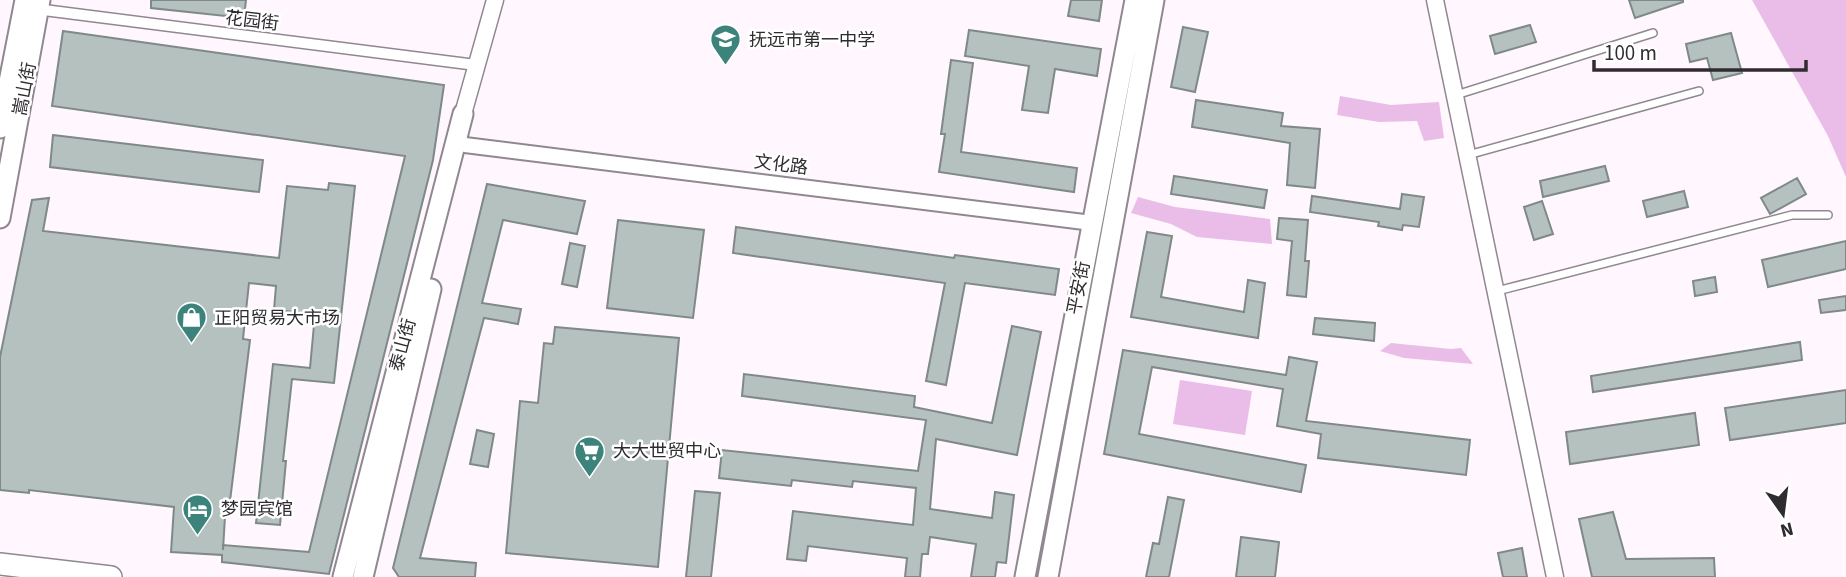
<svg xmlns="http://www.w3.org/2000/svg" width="1846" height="577" font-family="'Source Sans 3','Noto Sans SC',sans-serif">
	<rect width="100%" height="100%" fill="#fff6fe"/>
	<path fill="#e9bde7" d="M1752 0H1846V177L1828 136Z
		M1340 96 1391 105 1439 102 1444 138 1424 141 1417 121 1379 122 1337 115Z
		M1138 197 1175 207 1270 219 1272 244 1197 237 1171 224 1131 213Z
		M1391 343 1451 349 1461 348 1473 364 1404 358 1380 351Z
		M1180 380 1252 391 1245 435 1173 424Z"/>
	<path fill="#b4c1bf" stroke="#7e8988" stroke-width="2" d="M151 0H246L244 18 151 8Z
		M1071 0H1102L1099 21 1068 16Z
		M1629 0H1683V2L1635 18Z
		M1530 25 1536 42 1495 54 1490 36Z
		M1183 27 1208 32 1195 92 1171 87Z
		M969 30 1101 49 1097 76 1055 69 1048 113 1022 110 1029 66 965 56Z
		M63 31 444 85 433 160 329 574 222 562V555L171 552 174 507 29 490V493L0 490V357L32 200 49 198 43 231 279 258 287 186 328 190 329 183 355 186 334 383 292 379 283 461H286L280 525 256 523 273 364 310 368 315 314 274 310 276 286 249 283 243 339 250 340 228 517 225 516 223 550V545L309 552 405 156 52 106Z
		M1731 33 1742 73 1713 80 1707 58 1690 62 1686 44Z
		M951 60 973 63 961 152 1077 168 1074 192 939 172 945 134H941Z
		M1196 100 1283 113 1281 126 1320 129 1315 188 1287 185 1290 143 1192 127Z
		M53 135 263 160 259 192 50 167Z
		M1605 166 1609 181 1543 197 1540 181Z
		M1174 176 1267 190 1264 208 1171 194Z
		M1797 178 1806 194 1770 214 1761 198Z
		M487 184 585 201 577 234 503 220 482 303 521 309 518 324 484 318 420 558 476 563 475 577H399L393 568Z
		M1684 191 1688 207 1647 217 1643 201Z
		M1402 194 1424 197 1419 227 1403 225 1402 230 1378 226 1379 222 1310 212 1312 196 1400 209Z
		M1542 201 1553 234 1534 240 1524 207Z
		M1279 218 1308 220 1305 261H1309L1306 297 1287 295 1292 241 1277 239Z
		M618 220 704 230 693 318 607 308Z
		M736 227 954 258 955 255 1059 269 1055 295 965 283 946 385 926 381 945 283 733 253Z
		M1147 232 1172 236 1161 297 1244 312 1248 280 1265 283 1258 338 1131 317Z
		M1846 241V269L1768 287 1762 260Z
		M570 243 585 246 577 287 562 284Z
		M1715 277 1717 292 1695 296 1693 281Z
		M1846 296V310L1821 313 1819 300Z
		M1315 318 1375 323 1374 341 1313 334Z
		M1012 326 1041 332 1017 455 936 439 930 509 992 518 995 492 1014 495 1006 563 997 562 995 577H971L976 544 930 537 928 554H922L920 577H905L907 558 808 546 806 561 787 559 793 511 913 525 916 488 853 481 852 487 792 480 791 486 719 478 722 450 918 471 926 420 742 396 744 374 915 396 914 407 992 423Z
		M555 327 679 338 658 567 506 553 520 401 538 403 544 343 553 344Z
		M1800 342 1802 360 1593 392 1591 376Z
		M1123 350 1286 375 1289 357 1317 362 1306 421 1470 440 1466 475 1318 458 1321 434 1277 426 1283 389 1152 367 1139 434 1306 465 1301 492 1104 454Z
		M1846 390V423L1730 440 1725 408Z
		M1695 413 1699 445 1570 464 1566 432Z
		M477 430 494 434 488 467 470 464Z
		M695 491 720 493 711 577H686Z
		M1168 497 1184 500 1169 577H1146L1153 543 1159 544Z
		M1613 512 1626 559 1714 558 1715 577H1592L1579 519Z
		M1241 537 1279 542 1275 577H1236Z
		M1522 548 1527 577H1503L1498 553Z"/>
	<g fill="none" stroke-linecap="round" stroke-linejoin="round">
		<defs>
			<path id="service" d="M1456 95 1653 33
				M1468 155 1699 91
				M1497 291 1792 215H1828"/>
			<path id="pedestrian" d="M36 9 476 65"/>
			<path id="minor" d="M465 145 1092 223"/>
			<path id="tertiary" d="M1435 0 1555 577
				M463 114 495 0"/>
			<path id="secondary" d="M0 128 25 0
				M0 218 40 0
				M343 577 463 114
				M363 577 431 289
				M1025 577 1135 0
				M1048 577 1154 0"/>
			<path id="primary" d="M0 564 111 577"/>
		</defs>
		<use href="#service" stroke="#908890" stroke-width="10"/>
		<use href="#pedestrian" stroke="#908890" stroke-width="13"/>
		<use href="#minor" stroke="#908890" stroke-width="18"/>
		<use href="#tertiary" stroke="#908890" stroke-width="19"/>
		<use href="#secondary" stroke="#908890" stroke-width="23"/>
		<use href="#primary" stroke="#908890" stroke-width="24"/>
		<use href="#service" stroke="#fff" stroke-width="7"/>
		<use href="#pedestrian" stroke="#fff" stroke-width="10"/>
		<use href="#minor" stroke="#fff" stroke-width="14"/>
		<use href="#tertiary" stroke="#fff" stroke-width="16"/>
		<use href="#secondary" stroke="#fff" stroke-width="19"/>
		<use href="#primary" stroke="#fff" stroke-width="21"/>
	</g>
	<defs>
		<symbol id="school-pin" viewBox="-11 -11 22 30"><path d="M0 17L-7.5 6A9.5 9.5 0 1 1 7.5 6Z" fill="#3c837c" stroke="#fff"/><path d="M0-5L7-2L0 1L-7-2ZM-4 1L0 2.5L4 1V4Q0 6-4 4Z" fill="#fff"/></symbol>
		<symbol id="shop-pin" viewBox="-11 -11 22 30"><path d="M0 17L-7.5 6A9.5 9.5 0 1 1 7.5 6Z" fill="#3c837c" stroke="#fff"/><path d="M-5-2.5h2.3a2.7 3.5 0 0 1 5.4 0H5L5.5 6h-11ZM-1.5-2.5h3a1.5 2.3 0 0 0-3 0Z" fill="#fff"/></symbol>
		<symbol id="supermarket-pin" viewBox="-11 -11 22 30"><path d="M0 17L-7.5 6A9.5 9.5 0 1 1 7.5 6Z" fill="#3c837c" stroke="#fff"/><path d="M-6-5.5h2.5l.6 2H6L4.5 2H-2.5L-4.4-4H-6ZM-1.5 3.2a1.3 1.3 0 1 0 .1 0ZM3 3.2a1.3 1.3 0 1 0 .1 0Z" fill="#fff"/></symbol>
		<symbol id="hotel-pin" viewBox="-11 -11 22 30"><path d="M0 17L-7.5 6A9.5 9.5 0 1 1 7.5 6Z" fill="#3c837c" stroke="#fff"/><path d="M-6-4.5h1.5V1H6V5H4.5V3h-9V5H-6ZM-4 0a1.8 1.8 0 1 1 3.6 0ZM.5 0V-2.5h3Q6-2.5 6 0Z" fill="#fff"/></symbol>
	</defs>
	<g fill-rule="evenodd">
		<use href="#school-pin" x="708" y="22" width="35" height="47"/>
		<use href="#shop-pin" x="174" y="300" width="35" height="47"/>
		<use href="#supermarket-pin" x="572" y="434" width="35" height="47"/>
		<use href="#hotel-pin" x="180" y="492" width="35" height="47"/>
	</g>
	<g text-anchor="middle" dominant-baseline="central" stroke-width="5" stroke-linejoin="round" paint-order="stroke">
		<g font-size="18" fill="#2f2c2f" stroke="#fff">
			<text transform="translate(252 21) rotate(7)">花园街</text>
			<text transform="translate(25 89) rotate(-79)">嵩山街</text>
			<text transform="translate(781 165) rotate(7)">文化路</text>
			<text transform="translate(1079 288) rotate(-79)">平安街</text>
			<text transform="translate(403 345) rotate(-75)">泰山街</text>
		</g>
		<g font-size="18" fill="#2f2c2f" stroke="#fff" text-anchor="start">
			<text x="749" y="40">抚远市第一中学</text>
			<text x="214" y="318">正阳贸易大市场</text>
			<text x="613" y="451">大大世贸中心</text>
			<text x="221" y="509">梦园宾馆</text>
		</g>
	</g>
	<g transform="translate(1783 514) rotate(166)" stroke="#ffffff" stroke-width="5" paint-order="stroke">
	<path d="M0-5L12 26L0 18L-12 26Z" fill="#2f2c2f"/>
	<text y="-10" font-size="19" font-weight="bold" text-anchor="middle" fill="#2f2c2f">N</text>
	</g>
	<path d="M1594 60v10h212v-10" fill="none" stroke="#2f2c2f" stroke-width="3.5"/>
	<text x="1604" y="60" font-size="21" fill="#2f2c2f" stroke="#ffffff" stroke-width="5" paint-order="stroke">100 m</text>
</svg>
